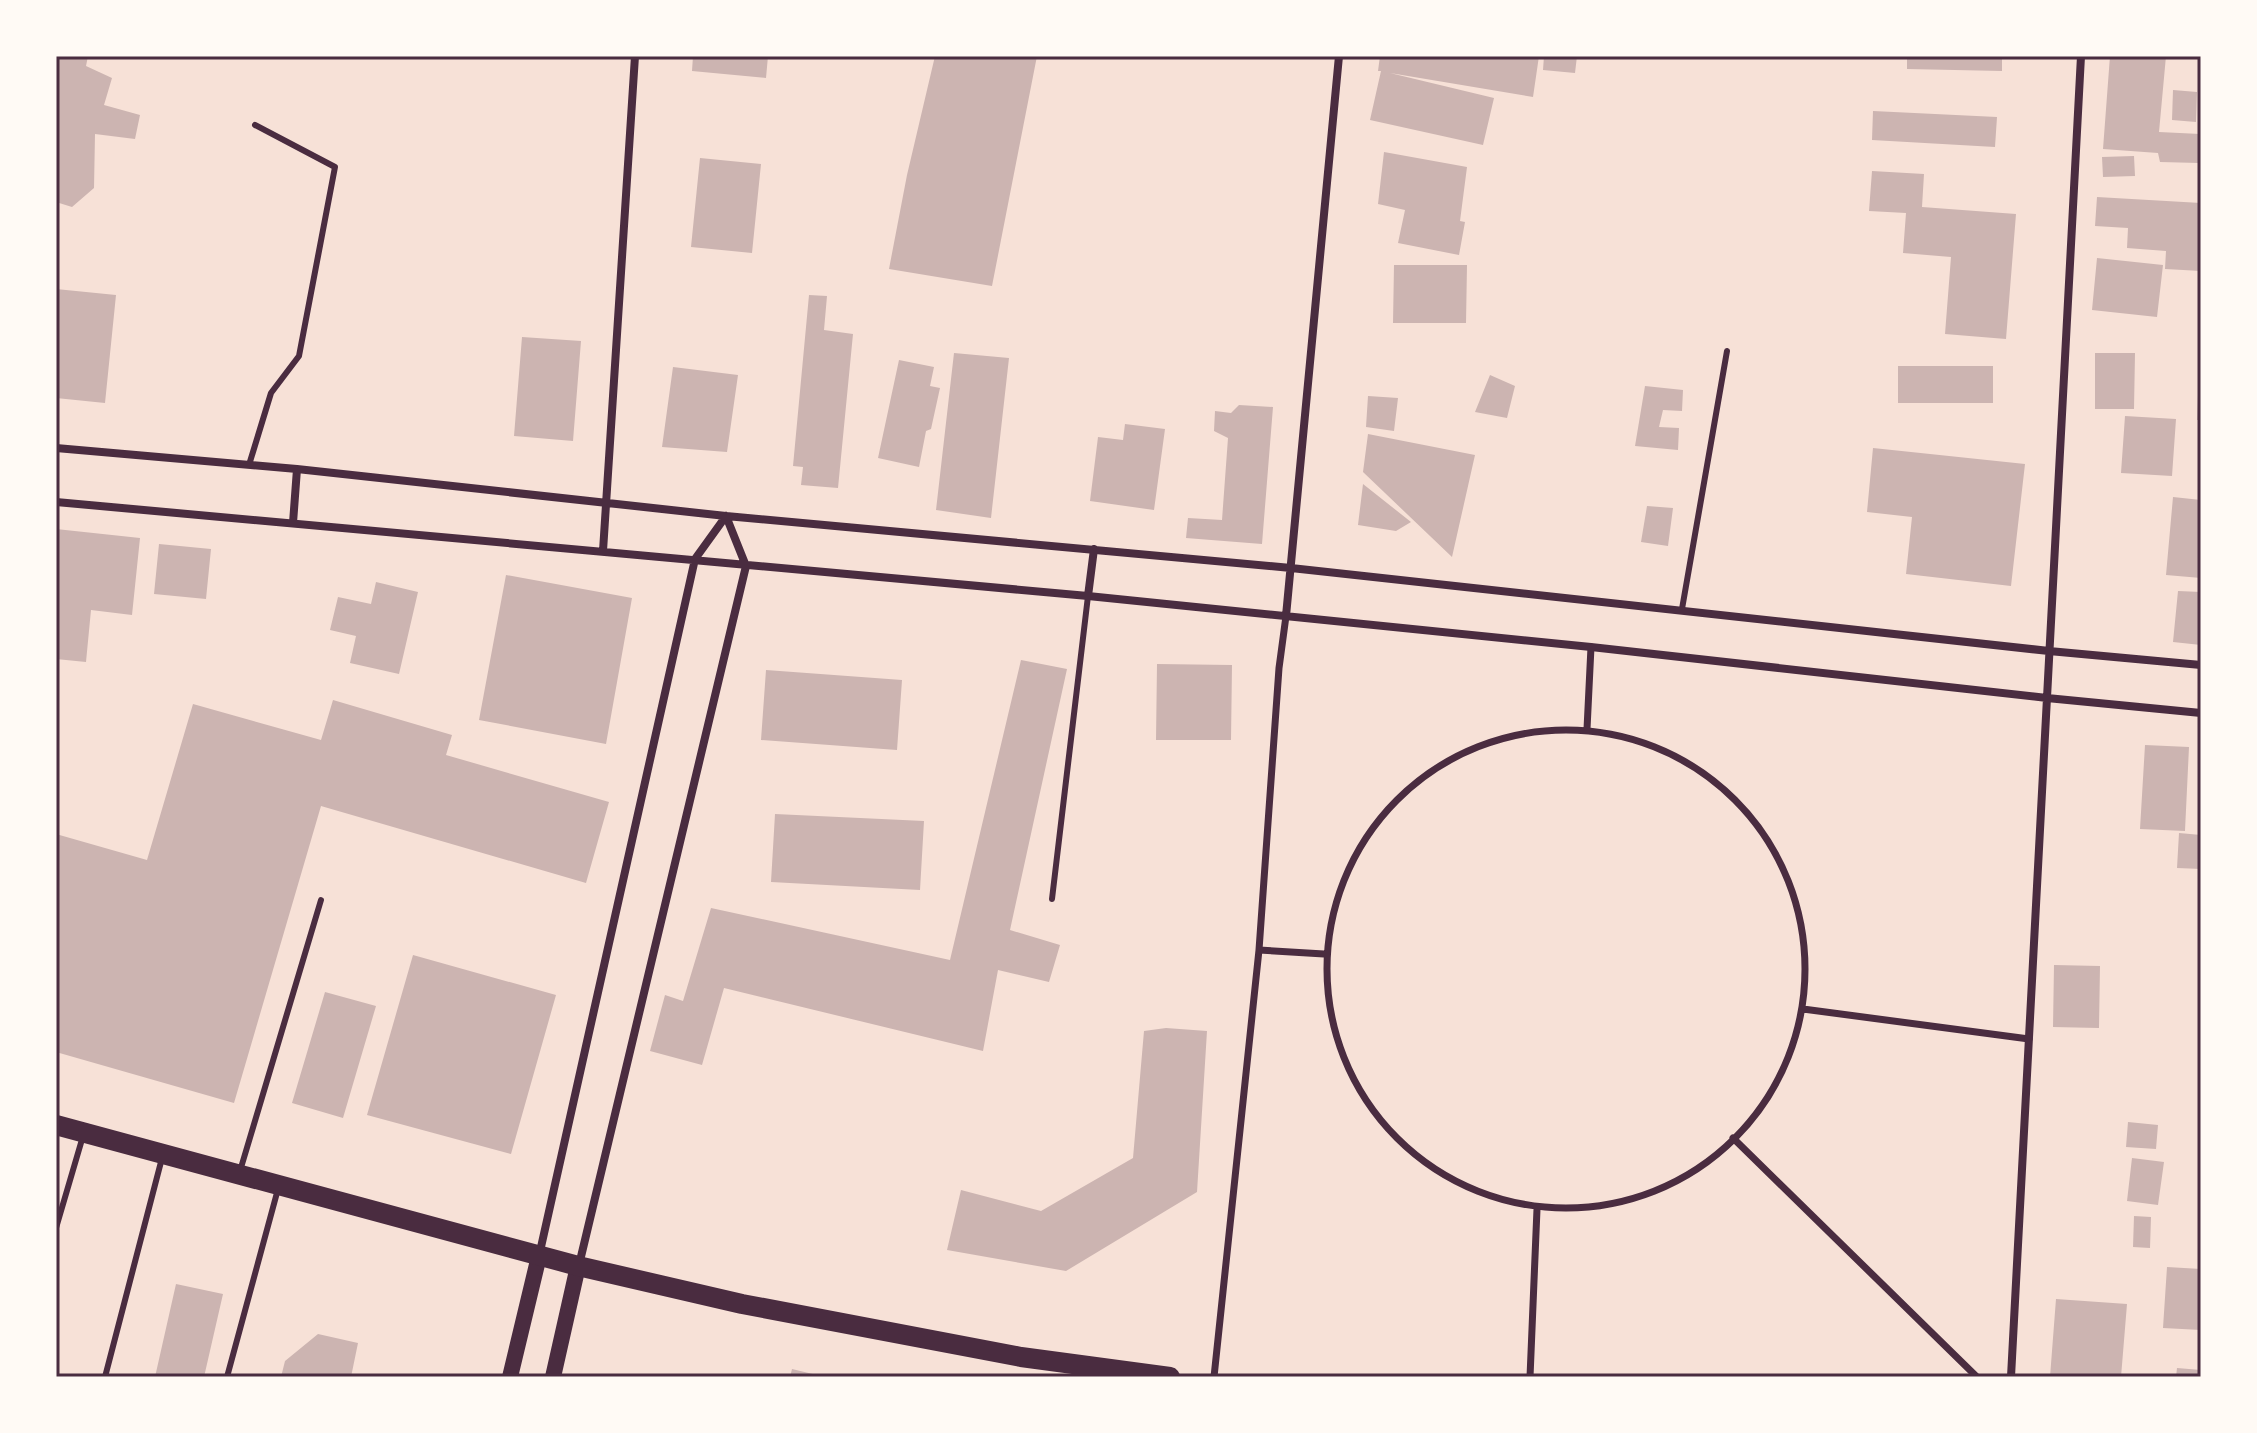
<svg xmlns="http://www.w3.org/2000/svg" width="2257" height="1433" font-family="'Fira Sans',sans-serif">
	<rect width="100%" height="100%" fill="#f7e1d7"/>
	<path fill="#ccb4b1" d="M56 56H88L86 66 112 78 104 105 140 115 135 139 95 134 94 188 72 207 56 202Z
		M693 56H768L766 78 692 71Z
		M935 56H1037L992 286 889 269 907 175Z
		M1380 56 1497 57 1539 56 1533 97 1390 73 1494 98 1483 145 1370 120 1381 71H1378Z
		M1544 56H1577L1575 73 1543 70Z
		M1907 56H2002V71L1907 69Z
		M2110 56H2166L2159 132 2200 134 2199 163 2160 162 2158 153 2103 149Z
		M2173 90 2197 92 2196 122 2172 120Z
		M1873 111 1997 117 1995 147 1872 140Z
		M1384 152 1467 167 1460 221 1465 222 1459 255 1398 243 1405 210 1378 204Z
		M2134 156 2135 176 2103 177 2102 157Z
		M700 158 761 164 752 253 691 247Z
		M1872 171 1924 174 1922 207 2016 214 2006 339 1945 334 1951 257 1903 253 1906 213 1869 211Z
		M2097 197 2201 203V271L2165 269 2166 251 2127 248 2128 228 2095 226Z
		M2097 258 2163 265 2157 317 2092 310Z
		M1394 265H1467L1466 323H1393Z
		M56 289 116 295 105 403 56 398Z
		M809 295 827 296 824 330 853 334 838 488 801 485 803 467 793 466Z
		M522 337 581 341 573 441 514 436Z
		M954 353 1009 358 991 518 936 510Z
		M2095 353H2135L2134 409H2095Z
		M899 360 934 367 930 386 940 388 931 429 926 431 919 467 878 458Z
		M1898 366H1993V403H1898Z
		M673 367 738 375 727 452 662 447Z
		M1490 375 1515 386 1507 418 1475 412Z
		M1645 386 1683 390 1682 411 1663 410 1659 427 1679 428 1678 450 1635 446Z
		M1368 396 1398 398 1394 431 1366 427Z
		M2198 396H2201V420H2197Z
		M1239 405 1273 407 1262 544 1186 538 1188 518 1222 520 1228 438 1214 431 1215 411 1231 413Z
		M2125 416 2176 419 2172 476 2121 473Z
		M1125 424 1165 429 1154 510 1090 501 1098 437 1123 440Z
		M1368 434 1475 455 1452 557 1363 472Z
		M1873 448 2025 464 2011 586 1906 574 1912 517 1867 512Z
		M1363 484 1411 522 1396 531 1358 525Z
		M2173 497 2201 500V578L2166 575Z
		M1647 506 1673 508 1668 546 1641 542Z
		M56 529 140 538 132 615 91 610 86 662 56 659Z
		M159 544 211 549 206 599 154 594Z
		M506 575 632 598 606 744 479 720Z
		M376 582 418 592 399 674 350 663 356 636 330 630 338 597 371 604Z
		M2178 591 2201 592V645L2173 642Z
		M1021 660 1067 669 1010 930 1060 945 1049 982 998 970 983 1051 724 988 702 1065 650 1051 665 995 683 1001 711 908 950 960Z
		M1157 664 1232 665 1231 740H1156Z
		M766 670 902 680 897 750 761 740Z
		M333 700 452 735 446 755 609 802 586 883 321 806 234 1103 56 1052V834L147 860 193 704 321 740Z
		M2145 745 2189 747 2185 831 2140 829Z
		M775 814 924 821 920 890 771 882Z
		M2179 833 2201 835V869L2177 868Z
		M413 955 556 995 511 1154 367 1115Z
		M2054 965 2100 966 2099 1028 2053 1027Z
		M325 992 376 1006 343 1118 292 1103Z
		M1166 1028 1207 1031 1197 1192 1066 1271 947 1250 961 1190 1041 1211 1133 1158 1144 1031Z
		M2128 1122 2158 1125 2156 1149 2126 1147Z
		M2132 1158 2164 1162 2158 1205 2127 1201Z
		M2134 1216 2151 1217 2150 1248 2133 1247Z
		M2167 1267 2201 1269V1330L2163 1328Z
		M176 1284 223 1294 204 1377H155Z
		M2056 1299 2127 1304 2121 1377H2050Z
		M318 1334 358 1343 351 1377H281L285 1361Z
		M2177 1368 2201 1370 2200 1377H2176Z
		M792 1369 821 1376V1377H790Z"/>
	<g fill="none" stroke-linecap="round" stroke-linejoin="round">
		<path stroke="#4a2c40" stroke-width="6" d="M249 465 271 393 299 356 335 167 255 125
			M1682 609 1727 351
			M1052 899 1088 596
			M240 1171 321 900
			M56 1228 83 1136
			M105 1377 162 1158
			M227 1377 278 1189"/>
		<path stroke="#4a2c40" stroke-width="7" d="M1587 729 1591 647
			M1327 969a239 239 0 1 1 478 0a239 239 0 1 1-478 0Z
			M1259 950 1324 954
			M1803 1009 2029 1039
			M1733 1138 1977 1377
			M1214 1377 1259 950 1279 668 1286 616
			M1530 1377 1537 1209"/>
		<path stroke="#4a2c40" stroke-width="8" d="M56 448 297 469 726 516 1291 568 2049 651 2201 665
			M56 502 1088 596 1591 647 2047 698 2201 713
			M293 523 297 469
			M603 551 635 56
			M1088 596 1094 549
			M1286 616 1339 56
			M539 1256 695 559 726 516
			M579 1265 746 566 726 516
			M2011 1377 2081 56"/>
		<path stroke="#4a2c40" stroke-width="16" d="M510 1377 539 1256
			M553 1377 578 1266"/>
		<path stroke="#4a2c40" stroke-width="20" d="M56 1125 578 1266 742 1304 1021 1357 1170 1377"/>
	</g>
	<rect width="2257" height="1433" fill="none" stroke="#fffaf5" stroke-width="116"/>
	<rect x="58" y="58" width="2141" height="1317" fill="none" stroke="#4a2c40" stroke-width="3"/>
</svg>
